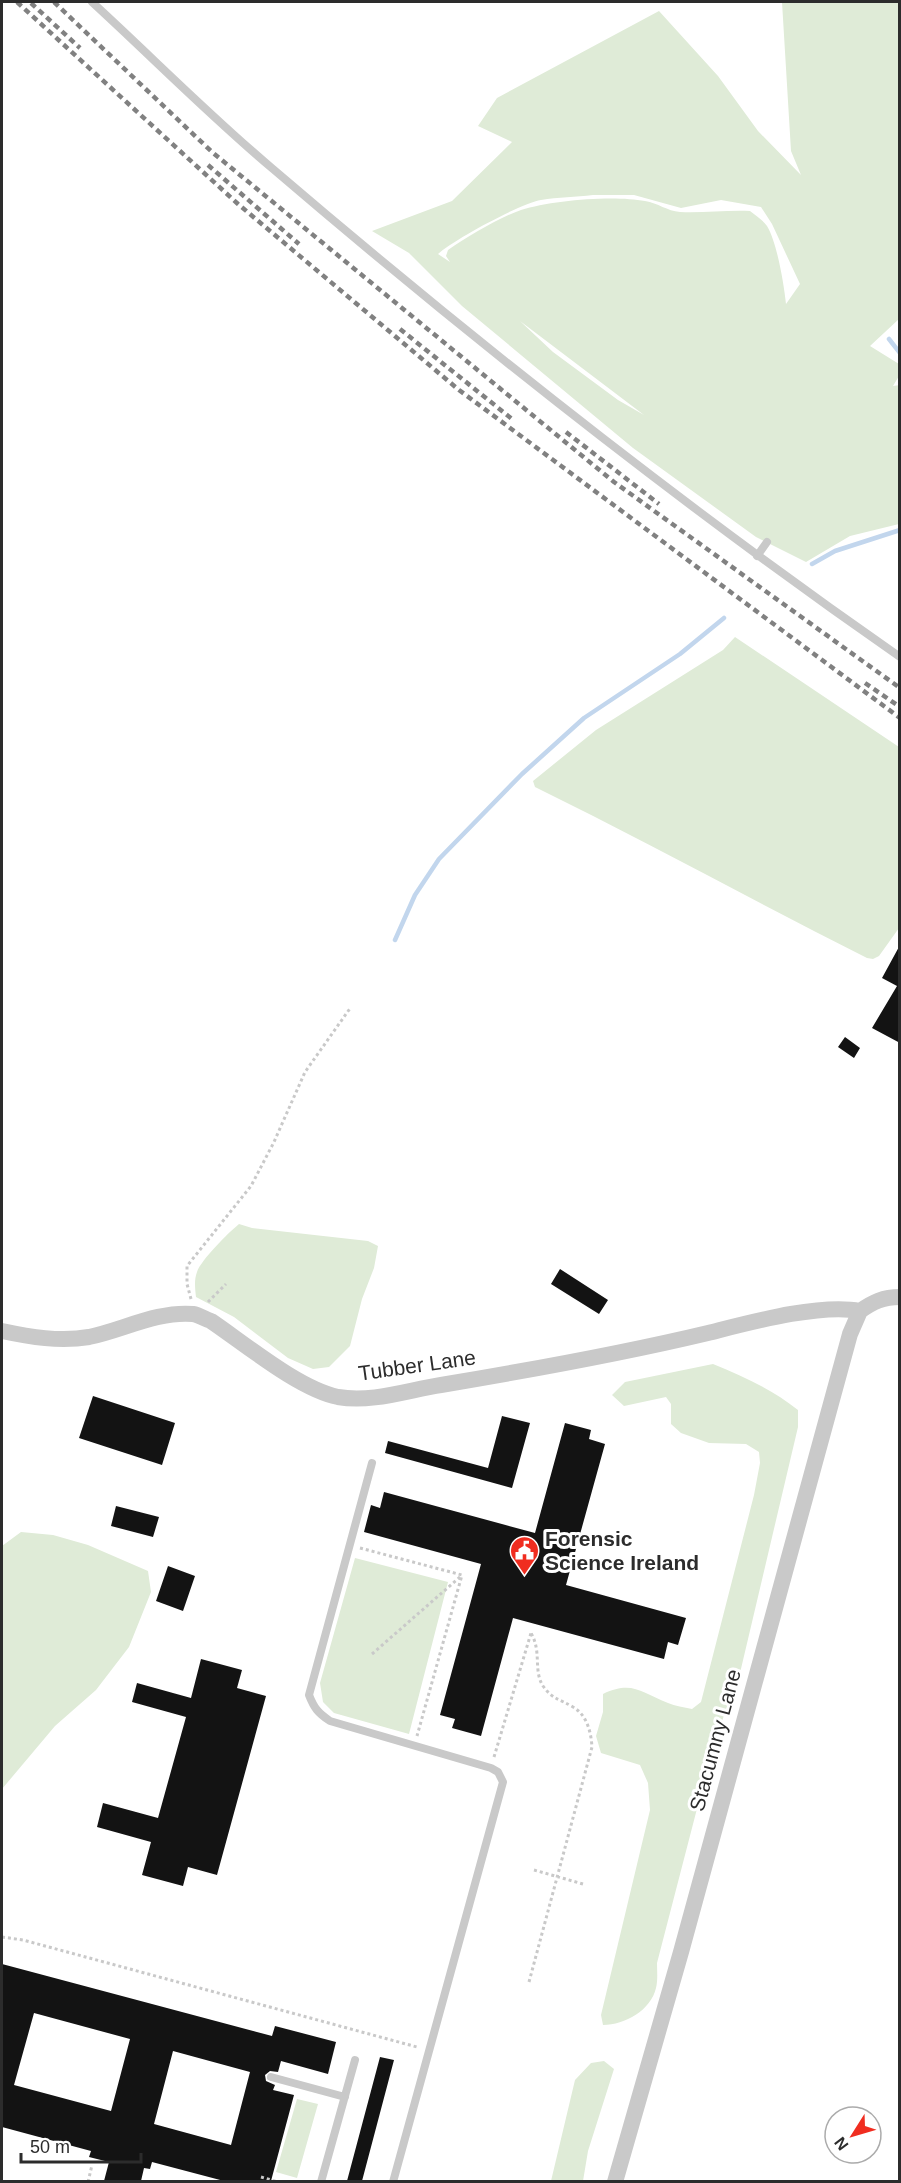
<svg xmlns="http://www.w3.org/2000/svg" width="901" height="2183" font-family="Arial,sans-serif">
	<rect width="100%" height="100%" fill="#fff"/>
	<path fill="#dfebd7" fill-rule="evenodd" d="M782 2H899V319L870 346 899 364V376L893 386 900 385 899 524 850 536 806 562 756 537 633 448 462 306 409 253 372 231 452 201 512 142 478 126 497 98 659 11 718 76 758 131 801 175 791 151ZM593 195H634L681 208 721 200 761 207 772 224 800 284 786 304C784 285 777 242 767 226 763 220 755 215 750 211 727 210 703 213 680 212 667 211 658 203 645 201 614 195 552 200 521 210 498 218 469 236 448 250L446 256 450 262 438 254C453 240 521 203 541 200 558 197 576 197 593 195ZM520 321 644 415 618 400 553 352Z
		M735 637 899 747V928L879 956 873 959 867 958C756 902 647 842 535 787L533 781 596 730 723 650Z
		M239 1224 252 1228 368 1241 378 1246 374 1268 362 1299 350 1346 329 1367 313 1369 288 1358 234 1317 196 1297C195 1288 194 1280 197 1272 201 1260 228 1233 239 1224Z
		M713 1364C744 1377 772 1389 798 1410V1427L740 1673 724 1715 699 1801 657 1963C657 1971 658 1980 656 1988 651 2010 625 2025 603 2025L601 2015 650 1810 648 1783 640 1765 601 1753 596 1736 603 1712V1694C633 1680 641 1693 668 1703 675 1706 684 1707 692 1709L701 1702 754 1495 760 1463 759 1452 746 1444 709 1443 681 1433 671 1424V1404L666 1397 624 1406 612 1395 625 1382Z
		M21 1532 53 1535 88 1545 148 1571 151 1592 129 1647 96 1690 55 1726 2 1789V1546Z
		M355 1558 448 1582 409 1734 334 1713 323 1702 320 1683Z
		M604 2061 614 2069 588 2151 583 2181H551L575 2080 591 2063Z
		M297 2099 318 2104 297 2178 276 2172Z"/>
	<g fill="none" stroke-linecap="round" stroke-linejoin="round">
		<path stroke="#c2d6ed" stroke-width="4.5" d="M889 339 900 353
			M812 564 835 551 900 530
			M395 940 415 895 439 859 522 774 584 718 680 654 724 618"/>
	</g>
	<path fill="#131313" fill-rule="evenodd" d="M900 945V1043L872 1028 897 986 882 978Z
		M845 1037 860 1048 854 1058 838 1047Z
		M560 1269 608 1300 599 1314 551 1284Z
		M93 1396 175 1423 162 1465 79 1438Z
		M502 1416 530 1423 512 1488 385 1453 388 1441 488 1468Z
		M565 1423 591 1430 589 1439 605 1444 566 1585 686 1618 678 1645 668 1642 664 1659 513 1618 481 1736 452 1728 455 1719 440 1715 481 1564 364 1532 371 1505 380 1508 384 1492 535 1533Z
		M116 1506 159 1517 153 1537 111 1526Z
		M168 1566 195 1576 183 1611 156 1601Z
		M201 1659 242 1670 237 1688 266 1696 217 1875 188 1867 183 1886 142 1875 151 1842 97 1827 103 1803 158 1818 186 1717 132 1702 137 1683 191 1698Z
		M2 1964 272 2036 275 2026 336 2042 328 2074 281 2061 278 2072 270 2071 265 2075 266 2081 275 2085 273 2090 294 2095 271 2181H224L152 2162 150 2169 144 2168 141 2181H104L109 2162 89 2157 91 2151 2 2127ZM34 2013 130 2039 111 2111 14 2085ZM173 2051 250 2072 231 2145 154 2124Z
		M380 2057 394 2060 362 2181H347Z"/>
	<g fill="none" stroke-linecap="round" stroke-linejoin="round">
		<path stroke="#c9c9c9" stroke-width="3" stroke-dasharray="3 3" stroke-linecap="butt" d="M191 1299 187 1284V1266L251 1186 274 1142 305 1072 351 1007
			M208 1302 226 1284
			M360 1548 462 1575 417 1736
			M372 1654 460 1577
			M494 1757 531 1633
			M534 1870 583 1884
			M2 1937 23 1940 417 2047
			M529 1982 592 1747C591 1732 587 1715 573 1707 560 1699 553 1700 543 1686 533 1670 542 1652 531 1633
			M261 2177 278 2182
			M88 2182 92 2165"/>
		<path stroke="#c9c9c9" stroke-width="8" d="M92 2C152 57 210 116 273 169 474 341 682 505 900 657
			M757 556 767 542
			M372 1463 309 1695C314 1708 318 1713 330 1721L491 1768 498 1772 503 1782 393 2182
			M271 2077 345 2097
			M321 2182 355 2060"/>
		<path stroke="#c9c9c9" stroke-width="16" d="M860 1311C873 1302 883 1297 900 1297
			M2 1331C30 1337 60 1342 89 1337 123 1330 157 1311 193 1314 199 1315 205 1319 211 1321 245 1344 299 1389 338 1397 372 1403 408 1390 441 1385 531 1370 620 1354 708 1333 748 1323 820 1303 860 1311
			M615 2182 681 1952 850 1334 860 1311"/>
		<path stroke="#818181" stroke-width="4.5" stroke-dasharray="6 4.5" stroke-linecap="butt" d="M17 2 238 204 459 390 900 718
			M54 2 212 152 614 482 900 688
			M31 3 80 48
			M208 165 299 244
			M400 329 512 419
			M566 432 659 504
			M865 683 900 707"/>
	</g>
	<defs>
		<symbol id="civic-pin" viewBox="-11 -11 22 30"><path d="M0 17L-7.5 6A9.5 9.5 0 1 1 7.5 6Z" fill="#f02d20" stroke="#fff"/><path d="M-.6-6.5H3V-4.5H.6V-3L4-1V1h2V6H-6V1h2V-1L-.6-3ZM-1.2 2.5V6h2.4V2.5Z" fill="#fff"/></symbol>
	</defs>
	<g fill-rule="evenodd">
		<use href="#civic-pin" x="508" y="1534" width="33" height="45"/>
	</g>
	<g text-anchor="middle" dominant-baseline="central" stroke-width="6" stroke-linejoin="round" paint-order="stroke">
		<g font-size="21" fill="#2c2c2c" stroke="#fff">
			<text transform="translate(417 1365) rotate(-8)">Tubber Lane</text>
			<text transform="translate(715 1740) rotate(-75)">Stacumny Lane</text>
		</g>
		<g font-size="21" font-weight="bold" fill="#2c2c2c" stroke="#fff" text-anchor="start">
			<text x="545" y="1538">Forensic<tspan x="545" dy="24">Science Ireland</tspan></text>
		</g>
	</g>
	<rect width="901" height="2183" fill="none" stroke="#2c2c2c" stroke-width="6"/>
	<g transform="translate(853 2135) rotate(233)"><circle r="28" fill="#ffffff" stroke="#ababab" stroke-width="1.5"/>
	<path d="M0-4.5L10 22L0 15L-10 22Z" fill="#f02d20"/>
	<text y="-9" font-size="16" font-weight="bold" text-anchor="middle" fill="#2c2c2c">N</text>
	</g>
	<path d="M21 2153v9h120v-9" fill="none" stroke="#2c2c2c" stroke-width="3"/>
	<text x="30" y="2153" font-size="18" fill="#2c2c2c" stroke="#ffffff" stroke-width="4.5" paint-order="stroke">50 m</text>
</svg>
